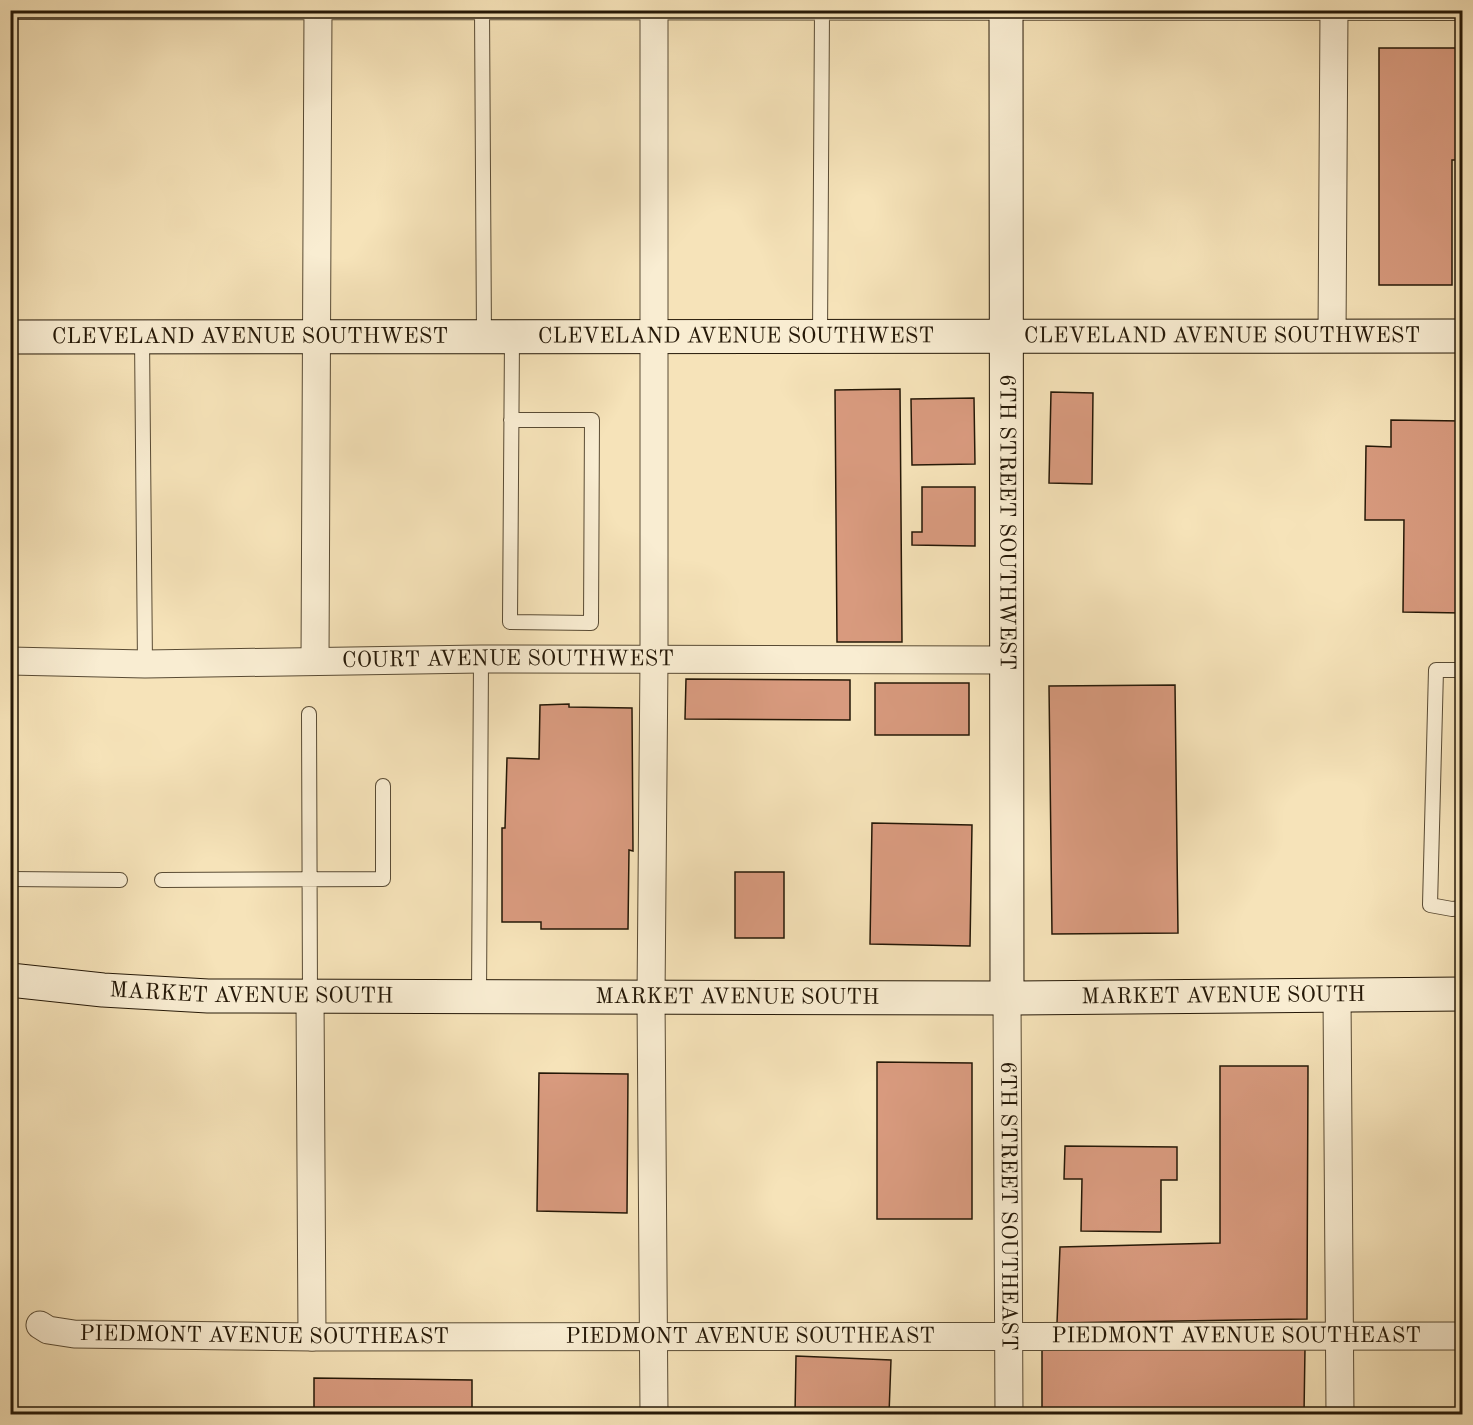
<svg xmlns="http://www.w3.org/2000/svg" width="1473" height="1425" font-family="'Old Standard TT',serif">
	<rect width="100%" height="100%" fill="#f6e3b9"/>
	<filter id="stains"><feTurbulence type="fractalNoise" baseFrequency=".00333" numOctaves="4"/><feColorMatrix values="0 0 0 0 .2 0 0 0 0 .09 0 0 0 0 .02 0 0 0 .5 -.17"/></filter>
	<radialGradient id="worn" r=".72"><stop offset=".6" stop-color="#630" stop-opacity="0"/><stop offset="1" stop-color="#630" stop-opacity=".3"/></radialGradient>
	<path fill="#d89a7e" stroke="#251807" stroke-width="1.5" d="M1379 48H1462V160H1452V285H1379Z
		M900 389 902 642H837L835 390Z
		M1051 392 1093 393 1092 484 1049 483Z
		M974 398 975 464 912 465 911 399Z
		M1391 420 1462 421V613L1403 612 1404 520H1365L1366 446 1391 447Z
		M922 487H975V546L912 545V532H922Z
		M686 679 850 680V720L685 719Z
		M875 683H969V735H875Z
		M1175 685 1178 933 1052 934 1049 686Z
		M569 704V707L632 708 633 851 629 850 628 929H541V922H502V828H505L507 758 539 759 540 705Z
		M872 823 972 825 970 946 870 944Z
		M735 872H784V938H735Z
		M877 1062 972 1063V1219H877Z
		M1220 1066H1308L1307 1319 1057 1323 1060 1247 1220 1243Z
		M539 1073 628 1074 627 1213 537 1211Z
		M1065 1146 1177 1147V1180H1161V1232L1081 1231 1082 1179H1064Z
		M1042 1345 1305 1348 1304 1414H1042Z
		M796 1356 891 1360 889 1414H795Z
		M314 1378 472 1380V1414H314Z"/>
	<g fill="none" stroke-linecap="round" stroke-linejoin="round">
		<defs>
			<path id="lane" d="M482 10 484 338
				M10 12 1462 13
				M142 337 145 664
				M820 337 822 10
				M511 420H592L591 623 510 622 512 338
				M1462 670H1436L1430 905 1452 909 1462 908
				M309 714 310 997
				M10 879 120 880
				M162 880 383 879V786
				M479 996 481 659"/>
			<g id="street">
				<path d="M654 10V660L651 997 654 1414"/>
				<path d="M1332 337 1334 10"/>
				<path id="s1" d="M10 661 145 664 481 659 1006 660"/>
				<path d="M315 661 318 10"/>
				<path d="M1337 996 1340 1414"/>
				<path d="M310 997 312 1337"/>
				<path id="s2" d="M1007 998 1009 1414"/>
				<path id="s3" d="M40 1325 48 1330 74 1334 312 1337 1462 1336"/>
			</g>
			<g id="secondary">
				<path id="s4" d="M1006 10 1007 998"/>
				<path id="s5" d="M10 337 1462 336"/>
				<path id="s6" d="M10 980 103 990 208 996 1007 998 1462 994"/>
			</g>
		</defs>
		<use href="#lane" stroke="#594b34" stroke-width="16"/>
		<use href="#street" stroke="#594b34" stroke-width="29"/>
		<use href="#secondary" stroke="#251807" stroke-width="35"/>
		<use href="#lane" stroke="#f9edd2" stroke-width="14"/>
		<use href="#street" stroke="#f9edd2" stroke-width="27"/>
		<use href="#secondary" stroke="#f9edd2" stroke-width="33"/>
	</g>
	<g text-anchor="middle" dominant-baseline="central" stroke-width="4.5" stroke-linejoin="round" paint-order="stroke">
		<g font-size="22" fill="#251807" stroke="#f9edd2">
			<text stroke="none"><textPath href="#s5" startOffset="240">CLEVELAND AVENUE SOUTHWEST</textPath></text>
			<text stroke="none"><textPath href="#s5" startOffset="726">CLEVELAND AVENUE SOUTHWEST</textPath></text>
			<text stroke="none"><textPath href="#s5" startOffset="1212">CLEVELAND AVENUE SOUTHWEST</textPath></text>
			<text stroke="none"><textPath href="#s4" startOffset="512">6TH STREET SOUTHWEST</textPath></text>
			<text stroke="none"><textPath href="#s1" startOffset="498">COURT AVENUE SOUTHWEST</textPath></text>
			<text stroke="none"><textPath href="#s6" startOffset="242">MARKET AVENUE SOUTH</textPath></text>
			<text stroke="none"><textPath href="#s6" startOffset="1214">MARKET AVENUE SOUTH</textPath></text>
			<text stroke="none"><textPath href="#s6" startOffset="728">MARKET AVENUE SOUTH</textPath></text>
			<text stroke="none"><textPath href="#s2" startOffset="208">6TH STREET SOUTHEAST</textPath></text>
			<text stroke="none"><textPath href="#s3" startOffset="226">PIEDMONT AVENUE SOUTHEAST</textPath></text>
			<text stroke="none"><textPath href="#s3" startOffset="712">PIEDMONT AVENUE SOUTHEAST</textPath></text>
			<text stroke="none"><textPath href="#s3" startOffset="1198">PIEDMONT AVENUE SOUTHEAST</textPath></text>
		</g>
	</g>
	<rect width="1473" height="1425" fill="none" stroke="#f6e3b9" stroke-width="36"/>
	<rect x="12" y="12" width="1449" height="1401" fill="none" stroke="#251807" stroke-width="3"/>
	<rect x="18" y="18" width="1437" height="1389" fill="none" stroke="#251807" stroke-width="1.5"/>
	<rect width="100%" height="100%" filter="url(#stains)"/>
	<rect width="100%" height="100%" fill="url(#worn)"/>
</svg>
